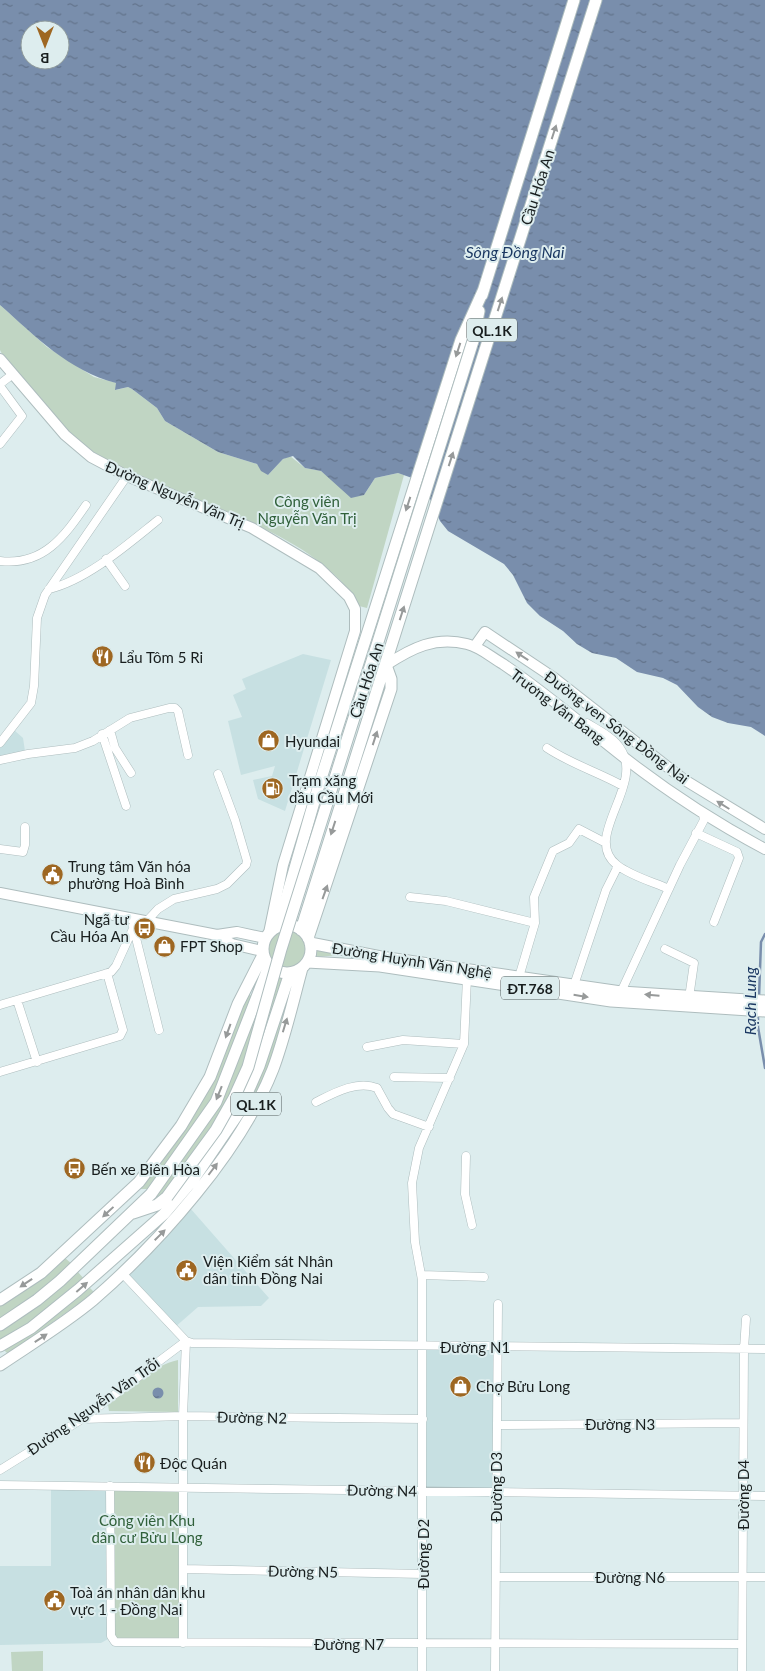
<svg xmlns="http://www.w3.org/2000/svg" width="765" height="1671" font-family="Lato,sans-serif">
	<defs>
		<pattern id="water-ripples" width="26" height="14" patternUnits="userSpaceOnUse" patternTransform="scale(1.25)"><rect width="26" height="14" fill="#798eac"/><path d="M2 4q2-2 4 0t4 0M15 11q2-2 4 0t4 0" fill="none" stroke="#62738b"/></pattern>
	</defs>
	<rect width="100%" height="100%" fill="#ddedee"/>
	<path fill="#c7e0e2" d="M303 654 331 660 285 811 258 799 253 780 272 776 275 766 241 775 228 721 242 717 233 695 246 689 242 679Z
		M14 730 23 738 25 751 0 757V748Z
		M190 1208 269 1298 261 1306 198 1307 174 1328 125 1276 168 1235Z
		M427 1350H494L493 1489 426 1488Z
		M51 1488 107 1489 108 1639 101 1643 0 1645V1566H51Z"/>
	<path fill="#c0d5c3" d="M0 305 47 347 94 377 117 383 116 390 128 387 132 389 157 408 165 421 218 452 257 464 268 475 283 459 290 456 305 468 321 471 334 481 364 495 375 478 398 473 404 475 367 608 359 606C320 532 183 500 111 463 80 446 57 421 36 394 29 386 2 357 0 350 0 339 0 317 0 305Z
		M268 949a19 19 0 1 1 38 0a19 19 0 1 1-38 0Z
		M316 949 342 955 315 957Z
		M271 975 283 979 254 1064 232 1113 163 1208 154 1198 187 1151Z
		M248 994 252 996 211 1100 147 1189H140L185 1129 215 1078Z
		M284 1005 286 1006C276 1041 267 1078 248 1110 228 1146 200 1179 174 1212L213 1161 242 1116Z
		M65 1258 72 1264 35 1295 0 1319V1306L45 1276Z
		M78 1272 84 1279 28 1324 0 1340V1331L39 1305Z
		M89 1287 94 1292 88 1297 8 1354 4 1350 33 1333Z
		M178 1360V1412L109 1411 108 1405C128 1389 153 1365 178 1360Z
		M114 1489 179 1490 180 1640H120L115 1638Z
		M43 1651V1671H12L11 1652Z"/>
	<path fill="url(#water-ripples)" fill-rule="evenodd" d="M0 0H765V736L751 727 728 723 712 717 698 707 677 685 663 678 637 672 616 658 592 653 577 644 563 631 540 616 527 603 513 575 504 564 448 531 440 521 430 499 412 478 398 473 375 478 364 495 351 498 321 471 305 468 293 456 283 459 268 475 261 471 257 464 218 452 165 421 157 408 132 389 128 387 115 390 116 383C69 371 35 336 0 305ZM30 30H60V60H30Z
		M152.5 1393a5.5 5.5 0 1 1 11 0a5.5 5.5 0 1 1-11 0Z"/>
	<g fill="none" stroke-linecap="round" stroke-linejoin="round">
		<path stroke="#798eac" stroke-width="2.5" d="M759 997 761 942 765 934
			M758 1013V1027L765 1068"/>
		<defs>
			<path id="street" d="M0 384 13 374
				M0 386 22 416 0 444
				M106 559 125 586
				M0 561C43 566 64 537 86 505
				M49 589C87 580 128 544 158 520
				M587 723C598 730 613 737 620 748 646 785 581 837 617 865 631 876 653 882 669 889
				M110 730 115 748 131 773
				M102 734 126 806
				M0 743 31 703 34 686 37 618 45 595 127 476
				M547 748C571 764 598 772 623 786
				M0 760 28 754 75 748 93 741 130 718 169 708H175L178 711 188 755
				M696 833 737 852 739 858 714 922
				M0 849 23 852 25 845V827
				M410 897 446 901 535 923
				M146 922 158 909 174 899 217 889 227 884 246 865 247 861 235 820 218 774
				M133 926 159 1030
				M665 949 694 963 689 998
				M519 977 535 923 534 897 553 851 569 843 579 829 604 842
				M574 985 606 890 618 866
				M621 992 680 865 704 820 703 814 700 812
				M17 1000 37 1062
				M0 1005 111 972 116 966 137 920
				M367 1047 403 1040 464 1044
				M0 1072 120 1036 123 1030 107 973
				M394 1077 450 1078
				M316 1102C334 1093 357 1080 377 1088L388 1108 393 1114 429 1127
				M466 1156 465 1194 472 1225
				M122 1273 186 1341 183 1416V1643
				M422 1275 484 1277
				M186 1341 192 1343 765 1349
				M82 1419 183 1416 423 1419
				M497 1425 743 1423
				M0 1470 82 1419 186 1341
				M0 1485 765 1496
				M110 1486 111 1636 115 1642 742 1644
				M183 1569 423 1574
				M496 1577H765
				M422 1671V1280L415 1242 412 1183 419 1148 464 1044 467 978
				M495 1671 498 1304
				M742 1671 744 1349 746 1319"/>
			<path id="secondary" d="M0 359 65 435 91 457 127 476 252 528 319 568 349 597 355 609V631L283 865 269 933
				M475 646 485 632 554 678 683 779 765 829
				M386 665C412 648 435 636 467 644 480 647 491 657 503 664 546 693 585 727 626 759 670 793 716 823 765 849
				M0 893 217 935 237 932 265 938
				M217 935 232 944 262 951"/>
			<path id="primary" d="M482 295 574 0
				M473 341 479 311
				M263 949a24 24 0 1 1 48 0a24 24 0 1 1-48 0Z
				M278 927 318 788 461 340 484 289
				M301 930 596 0
				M308 938 391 689V679L386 665
				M310 943 381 957 621 992 765 1001
				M307 962 380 966 611 1001 765 1011
				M133 1213 157 1205 167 1197
				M0 1300 41 1273 139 1182 181 1126 210 1077 238 1004 263 955
				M0 1325 37 1300 60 1281 151 1194 216 1102 269 966
				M0 1346 31 1328 78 1290 164 1214 193 1180 238 1114 259 1066 290 973
				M0 1365C31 1344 64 1324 93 1300 159 1243 241 1151 273 1069 285 1037 293 1001 302 968"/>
		</defs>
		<use href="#street" stroke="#aebdbe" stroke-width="9"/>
		<use href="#secondary" stroke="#aebdbe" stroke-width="12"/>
		<use href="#primary" stroke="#aebdbe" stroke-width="13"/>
		<use href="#street" stroke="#fff" stroke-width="8"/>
		<use href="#secondary" stroke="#fff" stroke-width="10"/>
		<use href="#primary" stroke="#fff" stroke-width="11"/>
		<defs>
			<path id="primary-bridge" d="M167 1197 216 1130 234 1098 248 1067 281 949 473 341"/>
		</defs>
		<use href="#primary-bridge" stroke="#aebdbe" stroke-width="13" stroke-linecap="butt"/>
		<use href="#primary-bridge" stroke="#fff" stroke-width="11"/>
	</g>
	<defs><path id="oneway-solid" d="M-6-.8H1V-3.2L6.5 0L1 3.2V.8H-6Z" transform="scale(1.25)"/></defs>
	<g fill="#979a9a">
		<use href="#oneway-solid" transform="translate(554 132) rotate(-72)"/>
		<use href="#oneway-solid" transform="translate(500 304) rotate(-72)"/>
		<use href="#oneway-solid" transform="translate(458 350) rotate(108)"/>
		<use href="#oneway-solid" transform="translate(451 459) rotate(-72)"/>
		<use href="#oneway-solid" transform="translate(408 504) rotate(108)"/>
		<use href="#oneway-solid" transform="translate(402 613) rotate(-72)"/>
		<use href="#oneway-solid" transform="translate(522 656) rotate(-147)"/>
		<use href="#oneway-solid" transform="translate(375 738) rotate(-72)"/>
		<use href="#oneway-solid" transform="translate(723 805) rotate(-148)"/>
		<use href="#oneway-solid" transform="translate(333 828) rotate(108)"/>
		<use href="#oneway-solid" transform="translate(325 892) rotate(-70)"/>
		<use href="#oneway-solid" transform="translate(652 995) rotate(-175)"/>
		<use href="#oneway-solid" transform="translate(581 996) rotate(9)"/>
		<use href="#oneway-solid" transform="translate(285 1025) rotate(-73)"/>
		<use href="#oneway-solid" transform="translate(228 1031) rotate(110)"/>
		<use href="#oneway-solid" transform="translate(219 1093) rotate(112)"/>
		<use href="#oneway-solid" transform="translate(213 1169) rotate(-53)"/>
		<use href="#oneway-solid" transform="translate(108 1212) rotate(137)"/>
		<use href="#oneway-solid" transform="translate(160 1235) rotate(-45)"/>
		<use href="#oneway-solid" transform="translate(26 1283) rotate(146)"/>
		<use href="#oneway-solid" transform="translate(82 1287) rotate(-41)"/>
		<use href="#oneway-solid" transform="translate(41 1338) rotate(-33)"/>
	</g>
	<defs>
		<symbol id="restaurant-disc" viewBox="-11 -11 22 22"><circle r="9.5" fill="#9e6722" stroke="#ddedee"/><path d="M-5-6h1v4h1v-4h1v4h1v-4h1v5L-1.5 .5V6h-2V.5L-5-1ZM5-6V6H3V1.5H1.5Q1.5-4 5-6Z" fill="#fff"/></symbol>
		<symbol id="shop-disc" viewBox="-11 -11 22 22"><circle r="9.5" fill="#9e6722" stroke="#ddedee"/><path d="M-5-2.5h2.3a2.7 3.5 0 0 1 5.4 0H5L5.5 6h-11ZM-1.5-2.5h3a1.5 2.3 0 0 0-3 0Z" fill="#fff"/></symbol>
		<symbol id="fuel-disc" viewBox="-11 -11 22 22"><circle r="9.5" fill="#9e6722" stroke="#ddedee"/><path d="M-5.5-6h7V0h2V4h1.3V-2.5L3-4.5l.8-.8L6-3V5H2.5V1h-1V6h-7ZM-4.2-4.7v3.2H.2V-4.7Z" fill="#fff"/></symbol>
		<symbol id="civic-disc" viewBox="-11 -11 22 22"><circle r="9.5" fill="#9e6722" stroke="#ddedee"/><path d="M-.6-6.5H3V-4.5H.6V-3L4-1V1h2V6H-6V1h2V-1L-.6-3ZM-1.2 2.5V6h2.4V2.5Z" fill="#fff"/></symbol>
		<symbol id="bus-disc" viewBox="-11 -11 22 22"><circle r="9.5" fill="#9e6722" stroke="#ddedee"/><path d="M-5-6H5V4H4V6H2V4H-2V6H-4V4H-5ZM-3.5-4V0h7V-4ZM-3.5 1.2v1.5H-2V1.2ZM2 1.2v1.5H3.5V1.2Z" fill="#fff"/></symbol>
	</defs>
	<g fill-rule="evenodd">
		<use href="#restaurant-disc" x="90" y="644" width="25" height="25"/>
		<use href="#shop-disc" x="256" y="728" width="25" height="25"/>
		<use href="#fuel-disc" x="260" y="776" width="25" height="25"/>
		<use href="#civic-disc" x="40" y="862" width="25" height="25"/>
		<use href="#bus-disc" x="132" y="916" width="25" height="25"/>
		<use href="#shop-disc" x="152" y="934" width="25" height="25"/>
		<use href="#bus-disc" x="62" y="1156" width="25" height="25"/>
		<use href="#civic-disc" x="174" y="1258" width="25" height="25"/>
		<use href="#shop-disc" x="448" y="1374" width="25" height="25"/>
		<use href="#restaurant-disc" x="132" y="1450" width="25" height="25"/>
		<use href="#civic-disc" x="42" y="1588" width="25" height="25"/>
	</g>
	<g text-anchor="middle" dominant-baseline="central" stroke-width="4" stroke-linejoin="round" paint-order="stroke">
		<g fill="#ddedee" stroke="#535c5c" stroke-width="1">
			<rect x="467" y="318.5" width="50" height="23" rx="4"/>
			<rect x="501" y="976.5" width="58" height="23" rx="4"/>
			<rect x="231" y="1092.5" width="50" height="23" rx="4"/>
		</g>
		<g font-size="14" font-weight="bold" fill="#181e1e">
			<text x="492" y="330">QL.1K</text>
			<text x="530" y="988">ĐT.768</text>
			<text x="256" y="1104">QL.1K</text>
		</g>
		<g font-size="15" fill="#181e1e" stroke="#ddedee">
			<text transform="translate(537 187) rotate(-72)">Cầu Hóa An</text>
			<text transform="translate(175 494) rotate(23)">Đường Nguyễn Văn Trị</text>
			<text transform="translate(366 680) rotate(-72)">Cầu Hóa An</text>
			<text transform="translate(558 706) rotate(37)">Trương Văn Bang</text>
			<text transform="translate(617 727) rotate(37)">Đường ven Sông Đồng Nai</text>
			<text transform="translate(412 960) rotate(9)">Đường Huỳnh Văn Nghệ</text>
			<text x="475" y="1347">Đường N1</text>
			<text transform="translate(93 1406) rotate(-35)">Đường Nguyễn Văn Trỗi</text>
			<text transform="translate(252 1417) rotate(1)">Đường N2</text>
			<text x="620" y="1424">Đường N3</text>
			<text transform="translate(496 1487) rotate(-90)">Đường D3</text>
			<text transform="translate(382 1490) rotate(1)">Đường N4</text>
			<text transform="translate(743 1495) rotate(-90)">Đường D4</text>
			<text transform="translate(423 1554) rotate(-90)">Đường D2</text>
			<text transform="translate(303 1571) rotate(1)">Đường N5</text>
			<text x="630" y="1577">Đường N6</text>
			<text x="349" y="1644">Đường N7</text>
		</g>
		<g font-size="15" fill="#30603a" stroke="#ddedee">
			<text x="307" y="501">Công viên<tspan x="307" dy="17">Nguyễn Văn Trị</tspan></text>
			<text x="147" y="1520">Công viên Khu<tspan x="147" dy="17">dân cư Bửu Long</tspan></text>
		</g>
		<g font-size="15" fill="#181e1e" stroke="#ddedee" text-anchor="start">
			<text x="119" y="657">Lẩu Tôm 5 Ri</text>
			<text x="285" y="741">Hyundai</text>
			<text x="289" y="780">Trạm xăng<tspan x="289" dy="17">dầu Cầu Mới</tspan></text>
			<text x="68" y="866">Trung tâm Văn hóa<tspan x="68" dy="17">phường Hoà Bình</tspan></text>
			<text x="129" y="919" text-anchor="end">Ngã tư<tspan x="129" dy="17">Cầu Hóa An</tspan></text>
			<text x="180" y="946">FPT Shop</text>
			<text x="91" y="1169">Bến xe Biên Hòa</text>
			<text x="203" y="1261">Viện Kiểm sát Nhân<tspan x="203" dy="17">dân tỉnh Đồng Nai</tspan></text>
			<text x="476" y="1386">Chợ Bửu Long</text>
			<text x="160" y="1463">Độc Quán</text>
			<text x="70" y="1592">Toà án nhân dân khu<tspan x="70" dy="17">vực 1 - Đồng Nai</tspan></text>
		</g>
		<g font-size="16" font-style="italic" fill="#1c3963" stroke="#ddedee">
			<text x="515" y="251">Sông Đồng Nai</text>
			<text transform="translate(749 1001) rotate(-90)">Rạch Lung</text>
		</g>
	</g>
	<g transform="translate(45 45) rotate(180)"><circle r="24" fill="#ddedee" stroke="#8e9a9b"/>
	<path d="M0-4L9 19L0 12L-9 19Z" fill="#9e6722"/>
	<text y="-8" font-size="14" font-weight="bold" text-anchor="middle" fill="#181e1e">B</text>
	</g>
</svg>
